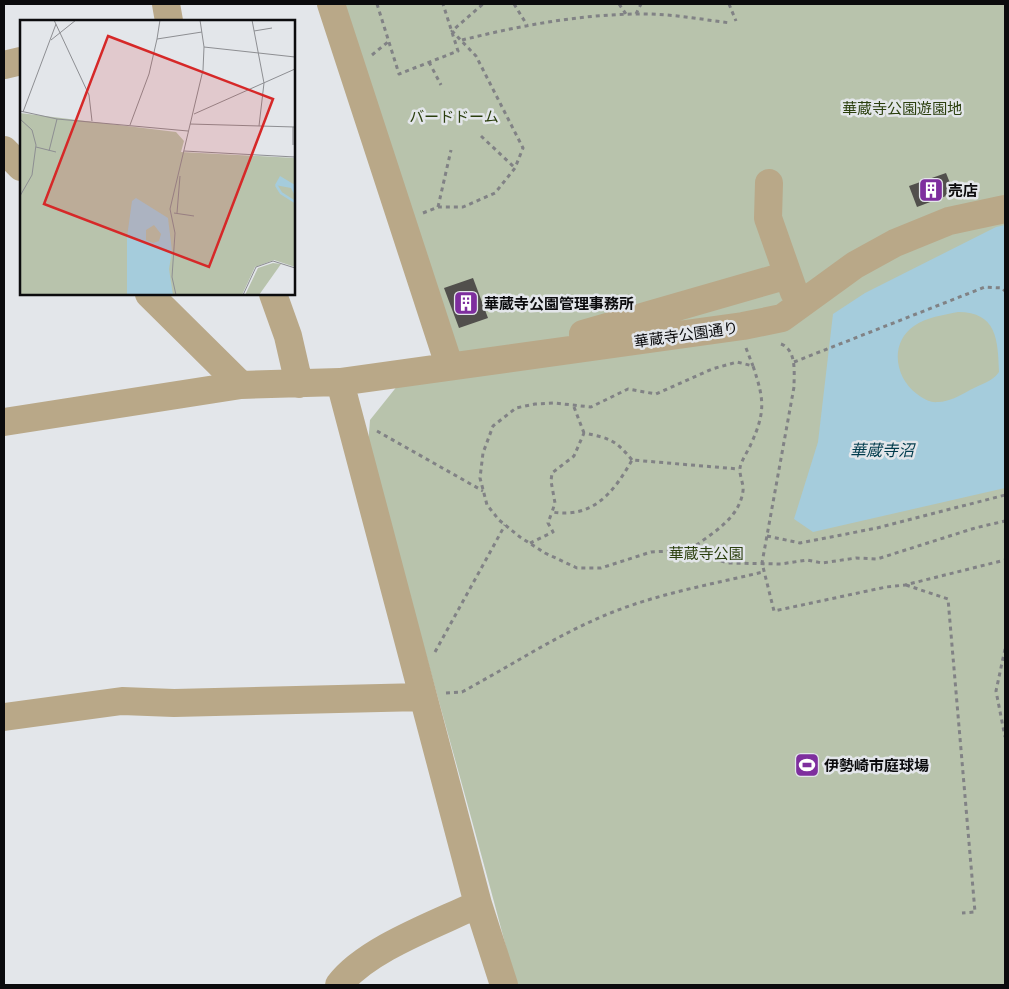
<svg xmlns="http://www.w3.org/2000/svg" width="1009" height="989" font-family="'Exo 2','Noto Sans JP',sans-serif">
	<rect width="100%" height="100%" fill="#e3e6ea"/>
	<path fill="#b8c3ac" d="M343 4H1005V985H516C469 805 417 625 368 445L370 420 398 385 464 375Z"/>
	<path fill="#a5ccdc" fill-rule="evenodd" d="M1005 225V488L813 532 794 519 818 442 833 314 865 293 996 227ZM958 312C997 312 998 340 999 372 992 382 981 384 970 390 961 395 949 402 938 402 930 403 924 399 917 394 895 378 889 343 914 326 926 317 944 315 958 312Z"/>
	<path fill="#514f4c" d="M946 173 954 193 917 207 909 186Z
		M473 278 488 318 459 328 444 288Z"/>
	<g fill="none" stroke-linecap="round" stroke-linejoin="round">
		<path stroke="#818285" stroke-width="3" stroke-dasharray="4 4" stroke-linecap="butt" d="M377 4 399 74 458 51 443 4
			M514 4 527 25
			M619 4 626 14
			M729 4 736 21
			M636 14 641 4
			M462 40C519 26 576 15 635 14 667 13 699 19 730 23
			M372 55 389 41
			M429 62 441 85
			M481 136 515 168
			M438 207 451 150
			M423 213 438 207H463L495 193 515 168 523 148 476 56 452 31 483 4
			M781 344C797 350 794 373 794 387L762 563 774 611 886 587 905 585 1005 560
			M746 348 753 366
			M794 362 985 287 1002 288 1005 291
			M574 407 584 433
			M377 431 483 491
			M632 460C615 439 608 438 584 433L574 456 552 473 551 481 555 503 552 512C593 519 614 492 632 460L739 469
			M767 536 800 543 877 528 1005 495
			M530 543 553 532 548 523 552 512
			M690 550C710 534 739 520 743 491 744 484 739 475 740 468 741 461 748 451 751 444 766 411 764 399 753 366L737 362 712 369 656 394 628 389 591 407 554 403 535 404 516 408 493 426 483 453 480 478 487 505 499 520 520 537 545 553 577 568H601L651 552 690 550 727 563 781 564 807 560 822 563 856 558 877 559 975 528 1005 521
			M906 585 948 599 975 912 962 913
			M1005 649 996 691 1005 737
			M435 652 505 525
			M446 693 462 692C512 665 560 633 613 612 661 593 713 584 763 572"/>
		<path stroke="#b9a888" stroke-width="28" d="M166 4 169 21
			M331 4 449 365
			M4 65 21 61
			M4 150 21 167
			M769 183 768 218 794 292
			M149 294 241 385
			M273 294 288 336 299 384
			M583 334 788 275
			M340 382 478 904 504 985
			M4 422 241 385 340 382 743 326 782 318 855 265 895 243 949 221 1005 209
			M4 717 122 701 174 703 423 697
			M339 985C366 949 437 924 478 904"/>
	</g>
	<defs>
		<symbol id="building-square" viewBox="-11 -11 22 22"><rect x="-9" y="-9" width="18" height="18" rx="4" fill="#7e2e9e" stroke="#e3e6ea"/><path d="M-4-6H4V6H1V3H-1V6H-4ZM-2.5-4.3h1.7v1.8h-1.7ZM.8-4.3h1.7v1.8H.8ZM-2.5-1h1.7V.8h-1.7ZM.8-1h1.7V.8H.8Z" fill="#fff"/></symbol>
		<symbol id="stadium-square" viewBox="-11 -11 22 22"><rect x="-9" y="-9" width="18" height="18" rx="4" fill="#7e2e9e" stroke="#e3e6ea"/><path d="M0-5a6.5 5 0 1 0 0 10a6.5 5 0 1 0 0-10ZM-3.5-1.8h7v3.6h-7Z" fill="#fff"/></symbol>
	</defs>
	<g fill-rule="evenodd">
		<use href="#building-square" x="917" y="176" width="28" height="28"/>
		<use href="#building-square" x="452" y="289" width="28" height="28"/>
		<use href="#stadium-square" x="793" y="751" width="28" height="28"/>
	</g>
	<g text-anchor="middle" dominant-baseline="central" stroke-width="5" stroke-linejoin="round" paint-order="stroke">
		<g font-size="15" fill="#2b3f0e" stroke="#e3e6ea">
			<text x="902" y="108">華蔵寺公園遊園地</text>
			<text x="454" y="116">バードドーム</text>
			<text x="706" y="553">華蔵寺公園</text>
		</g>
		<g font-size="15" font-weight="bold" fill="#0b0b0d" stroke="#e3e6ea" text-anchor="start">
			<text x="948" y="190">売店</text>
			<text x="484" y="303">華蔵寺公園管理事務所</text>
			<text x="824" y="765">伊勢崎市庭球場</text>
		</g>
		<g font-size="15" fill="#0b0b0d" stroke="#e3e6ea">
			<text transform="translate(686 334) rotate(-8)">華蔵寺公園通り</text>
		</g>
		<g font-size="16" font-style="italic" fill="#013b4c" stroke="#e3e6ea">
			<text x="882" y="449">華蔵寺沼</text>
		</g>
	</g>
	<g transform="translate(20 20)">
		<rect width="275" height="275" fill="#e3e6ea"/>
		<path d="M0 93 156 112 164 121 161 132 275 138V247L254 240 235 247 222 275H0ZM253 243 261 244 239 275H225L238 248Z" fill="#b8c3ac"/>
		<path d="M260 156 275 165V176L271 168 255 165ZM116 178 148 198 152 231 149 249 153 275H107V217L112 181ZM134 205 141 214 139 221 133 223 126 220V210Z" fill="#a5ccdc" fill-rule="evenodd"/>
		<path fill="none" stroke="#a5ccdc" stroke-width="2.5" d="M256 165 261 173 275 182"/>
		<path fill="none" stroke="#8d8e92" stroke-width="1" d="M34 0 69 75 72 101M232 0 244 63 239 106M234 11 252 8M137 19 140 0M31 20 56 0M184 27 275 37M0 91 37 99 168 111M3 92 36 4M174 94 275 49M0 99 12 110 16 125 12 155 0 176M170 104 275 107M110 105 129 54 137 19 182 12M273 107V125M16 127 36 132M29 131 37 99M164 131 275 137M154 193 174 196M157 193 160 156M156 275 152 257 155 213 150 189 183 50 184 27 180 0M223 275 236 247 253 241 275 248"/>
		<path fill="#d62828" fill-opacity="0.15" stroke="#d62828" stroke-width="2.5" d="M88 16 253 79 189 247 24 184Z"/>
		<rect width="275" height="275" fill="none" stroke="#0b0b0d" stroke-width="2.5"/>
	</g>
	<rect width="1009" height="989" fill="none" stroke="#0b0b0d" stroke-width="10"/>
</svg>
